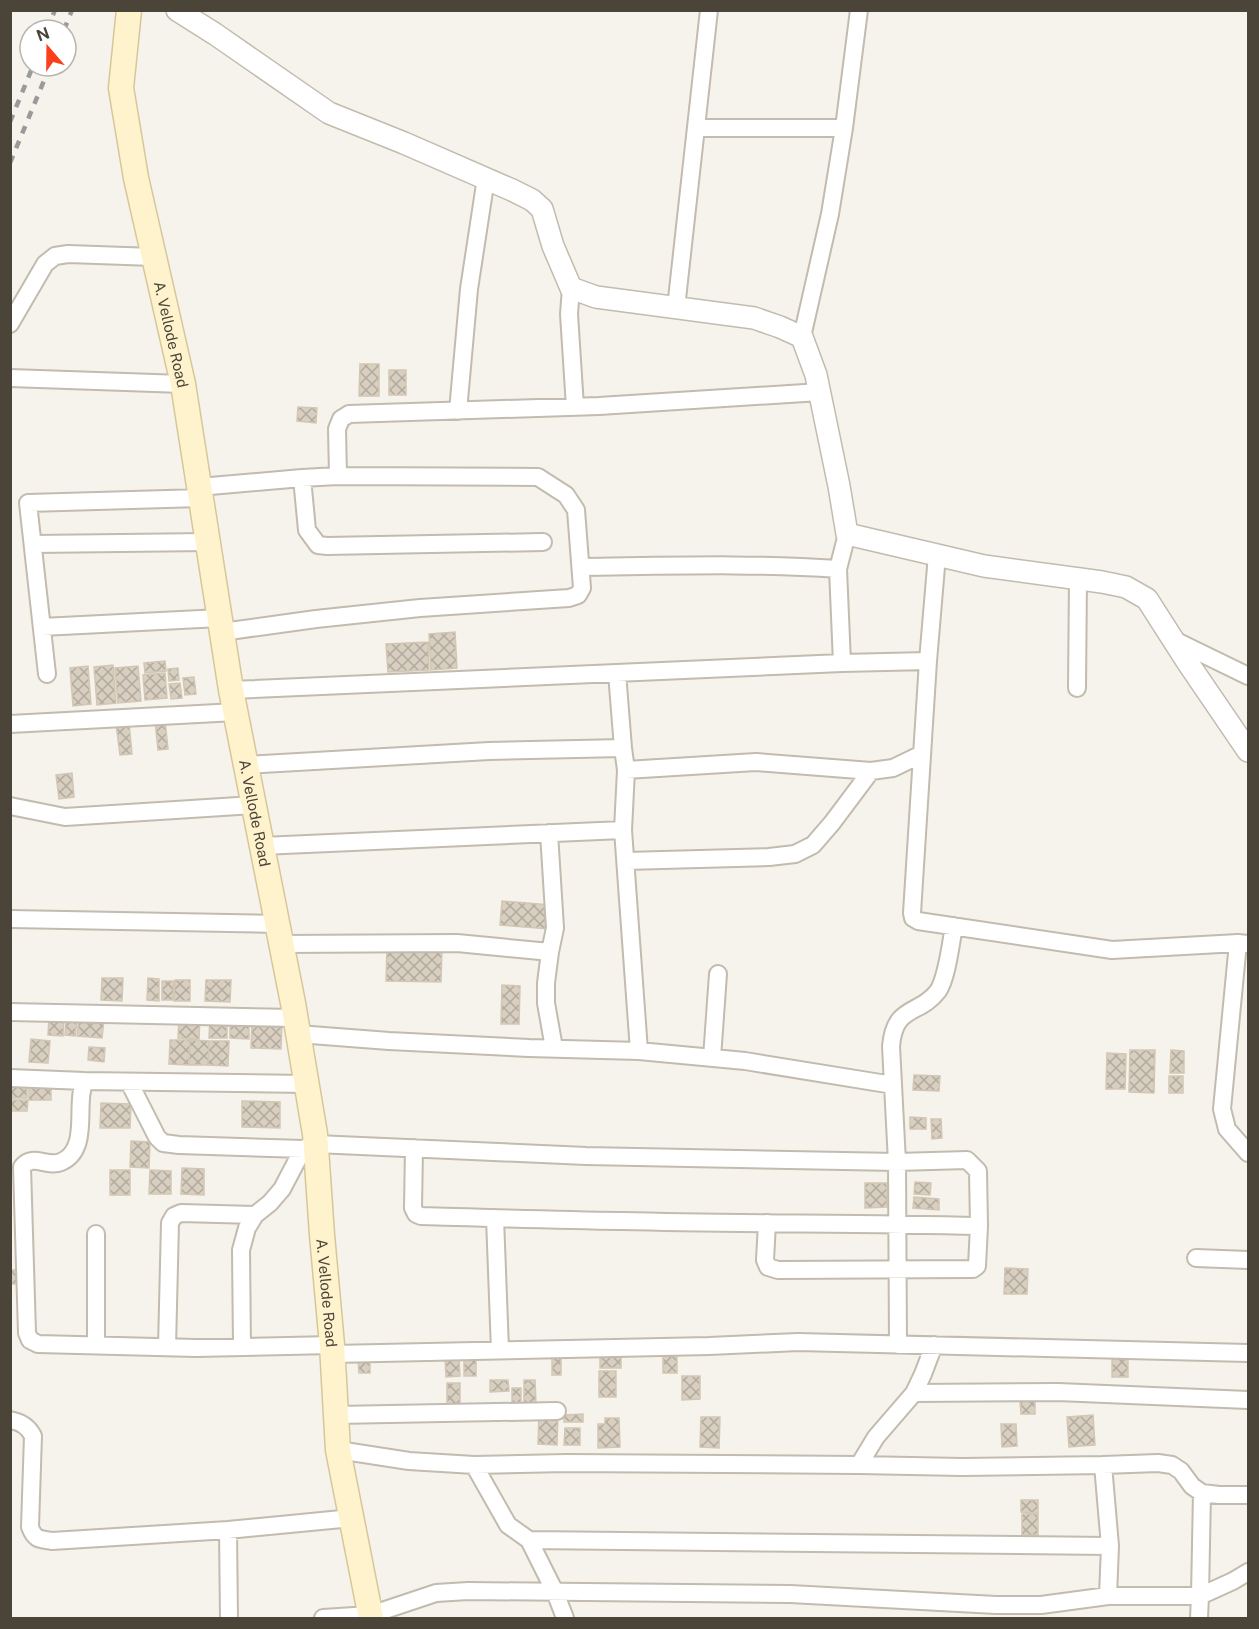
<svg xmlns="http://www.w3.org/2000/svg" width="1259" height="1629" font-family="'Public Sans',sans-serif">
	<defs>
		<pattern id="building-cross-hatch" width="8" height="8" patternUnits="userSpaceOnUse" patternTransform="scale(1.5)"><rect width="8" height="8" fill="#d8cfc1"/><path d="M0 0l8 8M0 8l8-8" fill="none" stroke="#b1aa9e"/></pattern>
	</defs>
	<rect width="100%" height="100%" fill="#f6f3ec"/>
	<path fill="url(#building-cross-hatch)" stroke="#d3c7b4" stroke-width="1.5" d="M360 364H379V396H359Z
		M389 370H406V395H389Z
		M298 407 317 408 316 423 297 421Z
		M455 632 457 668 431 670 429 634Z
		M428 642 429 670 388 672 386 644Z
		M165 661 166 671 145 673 144 663Z
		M113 665 116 703 97 705 94 667Z
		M88 666 91 704 73 706 70 668Z
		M138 666 141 701 118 703 115 668Z
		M178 668 179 680 169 681 168 669Z
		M165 673 167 698 145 700 143 675Z
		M194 677 196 694 185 695 183 678Z
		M180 683 182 698 171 699 169 684Z
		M165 720 168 749 158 750 155 721Z
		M129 723 132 754 120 755 116 724Z
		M72 773 74 797 59 799 56 775Z
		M502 901 551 905 549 929 500 925Z
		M387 947 442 948 441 982 386 981Z
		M102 978H123L122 1001 101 1000Z
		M148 978 159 979V1001L147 1000Z
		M175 980H190V1001H174Z
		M206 980H231L230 1002 205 1001Z
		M162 981H174L173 1000H162Z
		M502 985 520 986 519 1024H501Z
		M49 1017 64 1018 63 1036 48 1035Z
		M79 1017 104 1019 102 1038 77 1036Z
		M179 1018H200L199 1039 178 1038Z
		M210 1018H227V1038H209Z
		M230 1018 249 1019V1039L230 1038Z
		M66 1020H77L75 1036 65 1035Z
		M252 1021 282 1022 281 1049 251 1048Z
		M31 1039 50 1041 48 1063 29 1062Z
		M170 1040H190L189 1065 169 1064Z
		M190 1040 209 1041 208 1065H189Z
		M209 1041H229L228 1066 208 1065Z
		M89 1047 105 1048 104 1062 88 1060Z
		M1130 1050H1155L1154 1093 1129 1092Z
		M1171 1050 1184 1051V1073H1170Z
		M1107 1053 1126 1054 1125 1089H1106Z
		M914 1075 940 1076 939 1091 913 1090Z
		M1169 1076H1183V1093H1169Z
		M10 1080H27V1098H10Z
		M29 1080H51V1100H29Z
		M10 1100H28L27 1111H10Z
		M242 1101 280 1102V1128L242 1127Z
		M101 1103 131 1104 130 1128H100Z
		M910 1117 926 1118V1129H910Z
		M931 1119H941L942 1138 932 1139Z
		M131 1141 150 1142 149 1168 130 1167Z
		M182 1168 204 1169V1195L181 1194Z
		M110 1170H130V1195H110Z
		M150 1170 171 1171V1194H149Z
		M915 1182 931 1183 930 1195 914 1194Z
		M865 1183H887V1207L865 1208Z
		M914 1197 939 1199V1210L913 1208Z
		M1005 1268 1028 1269 1027 1294H1004Z
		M10 1270H23V1284H10Z
		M600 1351H621V1368H600Z
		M552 1352H561V1375H552Z
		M1128 1352V1377H1112V1353Z
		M663 1353H677V1373H663Z
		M464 1354H476V1376H464Z
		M445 1357H459L460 1376 446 1377Z
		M358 1358H370V1373H359Z
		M599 1371H616V1397H599Z
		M682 1376H700V1399L682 1400Z
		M490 1380H508L509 1391 490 1392Z
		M524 1380H535L536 1404H524Z
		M447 1383H460V1404H447Z
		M512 1388H521V1405H512Z
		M1035 1400V1414H1021L1020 1401Z
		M539 1414H558L557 1445 538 1444Z
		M583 1414V1422H564V1415Z
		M1093 1415 1095 1445 1069 1447 1067 1417Z
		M701 1417H720L719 1448 700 1447Z
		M605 1418H619L620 1447 598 1448V1424H605Z
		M1001 1424H1016L1017 1446 1002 1447Z
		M565 1428H580V1445H564Z
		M1021 1500H1038V1513L1021 1512Z
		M1022 1514H1038V1535H1022Z"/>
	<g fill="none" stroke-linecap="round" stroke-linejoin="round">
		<defs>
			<path id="minor" d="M697 128H844
				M571 288 569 314 575 407
				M676 308 709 10
				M10 324 45 264 55 256 68 254 154 257
				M802 337 830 214 844 128 859 10
				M10 378 183 384
				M458 411 469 289 486 178
				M338 476 337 429 341 419 349 414 599 406 820 392
				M302 478 307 530 318 545 327 546 543 542
				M199 487 302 478 338 476 538 477 566 495 576 510 582 588 578 595 569 598 420 608 316 619 222 632
				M33 544 208 542
				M937 555 928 661 912 913 913 918 918 921 1112 950 1238 943 1248 944
				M581 567C666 566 753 563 838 569L847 534
				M838 569 842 663
				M42 627 220 618
				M1172 639 1248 676
				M617 673 623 748
				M47 674 28 503 201 498
				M1077 688 1078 579
				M231 690 842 663 928 661
				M10 724 236 712
				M246 765 489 751 623 748 626 770 756 762 871 771 893 768 922 754
				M626 770 623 830 639 1051
				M10 806 65 817 254 805
				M549 833 555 928 550 952
				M262 846 623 830
				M626 861 769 857 795 854 813 845 832 823 871 771
				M10 919 277 924
				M1238 943 1222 1109 1227 1129 1248 1153
				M281 944 457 943 550 952 546 983V1003L554 1048
				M10 1012 295 1018
				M298 1034 389 1041 529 1048 639 1051 745 1061 893 1085
				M712 1058 718 974
				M10 1078 84 1081 307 1084
				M84 1081C83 1087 81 1093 81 1099 79 1120 85 1152 61 1162 47 1168 33 1153 22 1167L27 1333 30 1340 38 1344 196 1348 332 1345
				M129 1082 157 1137 163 1143 179 1145 303 1149
				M414 1148 413 1208 416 1214 421 1216C488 1218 555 1220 622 1221 741 1224 860 1223 979 1226L977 1266 973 1269 778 1270 768 1267 765 1260 767 1223
				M495 1218 500 1350
				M96 1234V1345
				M1196 1258 1248 1260
				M898 1345 897 1162 891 1046C895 1004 919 1016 938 991 947 978 951 942 954 926
				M167 1347 170 1223 174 1216 181 1213 255 1215
				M242 1347 241 1250 247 1228 255 1215 270 1203 282 1189 303 1149 316 1144 586 1156 897 1162 967 1160 978 1171 979 1226
				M333 1354 709 1346 798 1342 1248 1353
				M914 1393 1058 1392 1248 1400
				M336 1415 557 1411
				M10 1420C21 1422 28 1426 33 1436L30 1527C35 1540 39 1539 52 1541L228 1530 352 1518
				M338 1450 409 1461 474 1465 566 1463 859 1465 962 1467 1103 1465 1158 1463 1172 1465 1181 1471 1192 1486 1202 1493 1219 1495H1248
				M474 1465 508 1525 529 1540 555 1592 565 1618
				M859 1465 876 1437 914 1393 923 1374 934 1345
				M1103 1465 1110 1546 1108 1596
				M1202 1493 1200 1596 1233 1581 1248 1572
				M228 1530 229 1618
				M529 1540 1110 1546
				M323 1618 370 1615 436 1593 468 1591 790 1594 996 1605H1041L1108 1596H1200L1199 1618"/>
			<path id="tertiary" d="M177 10 215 34 329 113 404 143 512 190 532 200 542 209 553 246 571 288 596 297 754 318 780 327 802 337 816 375 839 486 847 534 984 566 1102 582 1126 587 1147 599 1188 663 1248 751"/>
			<g id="secondary">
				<path id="s1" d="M129 10 121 88 136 178 183 384 231 690 293 1003 315 1134 322 1235 332 1345 338 1450 371 1618"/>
			</g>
		</defs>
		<use href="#minor" stroke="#c2bbae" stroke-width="20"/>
		<use href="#tertiary" stroke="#c2bbae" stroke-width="24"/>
		<use href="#secondary" stroke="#d6c79b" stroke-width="27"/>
		<use href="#minor" stroke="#fff" stroke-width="16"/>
		<use href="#tertiary" stroke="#fff" stroke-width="21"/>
		<use href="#secondary" stroke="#fff3cd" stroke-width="24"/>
		<path stroke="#9a9a9a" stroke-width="4.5" stroke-dasharray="8 8" stroke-linecap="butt" d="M47 30 55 10
			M64 30 72 10
			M10 122 33 66
			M10 163 50 66"/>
	</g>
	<g text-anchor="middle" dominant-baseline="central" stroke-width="4.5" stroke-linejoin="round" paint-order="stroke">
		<g font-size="15" fill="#4b4439" stroke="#fff">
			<text stroke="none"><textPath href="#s1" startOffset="330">A. Vellode Road</textPath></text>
			<text stroke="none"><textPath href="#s1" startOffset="816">A. Vellode Road</textPath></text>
			<text stroke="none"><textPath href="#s1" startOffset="1302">A. Vellode Road</textPath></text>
		</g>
	</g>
	<rect width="1259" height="1629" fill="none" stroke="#4b4439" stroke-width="24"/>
	<g transform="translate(48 48) rotate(340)"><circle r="28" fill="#ffffff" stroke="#b7b4b0" stroke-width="1.5"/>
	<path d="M0-4.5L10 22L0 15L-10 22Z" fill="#fc3f1d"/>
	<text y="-9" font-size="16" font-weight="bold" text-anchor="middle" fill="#4b4439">N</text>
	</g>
</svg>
